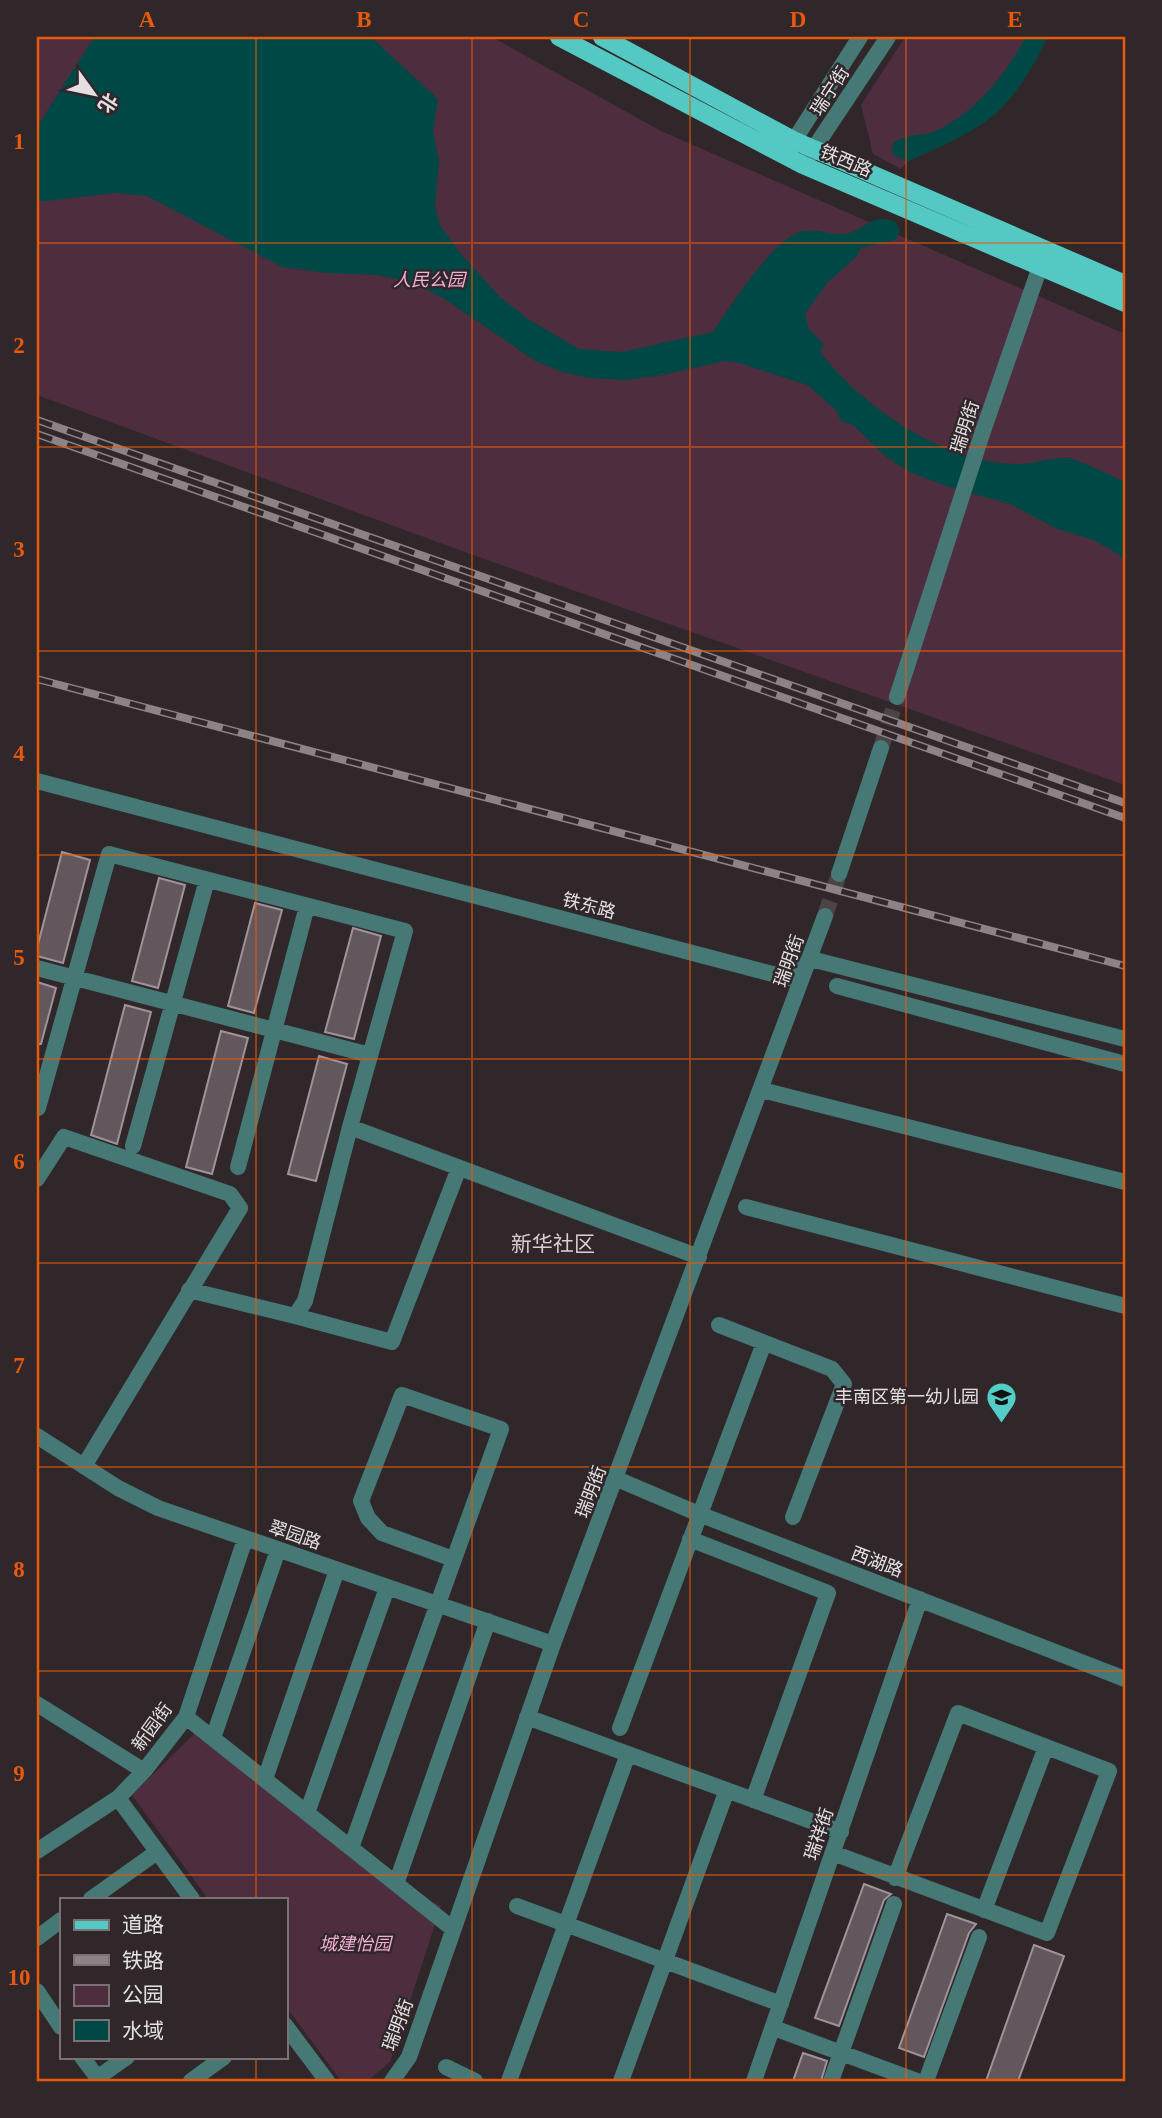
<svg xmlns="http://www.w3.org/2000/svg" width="1162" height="2118" font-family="'Times New Roman','Noto Sans SC',serif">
	<rect width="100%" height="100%" fill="#30272b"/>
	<path fill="#4e2d3f" d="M37 37H492L661 131 1125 334V785L462 551 37 395Z
		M905 37H1047L1020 85 995 114 957 138 907 162 901 169 873 154 861 105Z
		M199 1729 389 1882 441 1906 390 2062 367 2081H341L285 2005V1899H208L132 1795Z"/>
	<path fill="#004845" d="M94 37H371L438 99 433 132 439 161 435 207 440 225 462 255 500 297 528 319 579 349 621 352 713 332C730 306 770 244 797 233 814 226 831 236 845 234 867 230 870 212 896 222L900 232 895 240 861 248 856 257 827 283 805 314 809 329 824 344 820 352C864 408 945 464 1018 464 1034 464 1050 457 1066 458 1079 459 1112 476 1125 482V562L1119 555 1094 540 1057 529 1010 504 952 488 909 472 885 456 853 425 841 421 836 410 807 385 740 363 725 361 663 375 625 380 589 378 562 372 535 361 446 300 413 282 377 275 327 273 282 267 147 196 115 193 37 202V127Z
		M1026 37H1047C1038 60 1014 98 995 114 970 135 936 148 907 162L892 154 893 143C907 133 925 137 940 129 979 108 1005 75 1026 37Z"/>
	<path fill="#62575c" stroke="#9f9399" stroke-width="2" d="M62 852 90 860 63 963 37 956V948Z
		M159 878 185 885 158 988 132 981Z
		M255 903 282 910 254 1013 228 1006Z
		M353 928 381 936 354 1039 325 1032Z
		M37 982 56 988 41 1044H37Z
		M125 1005 151 1012 117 1144 91 1135Z
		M221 1031 248 1038 212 1174 186 1167Z
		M319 1056 347 1064 316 1181 288 1174Z
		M864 1884 891 1894 884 1900 839 2026 815 2018Z
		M947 1914 976 1924 969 1933 924 2057 899 2048Z
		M1034 1945 1064 1956 1018 2081H986Z
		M803 2053 827 2061 821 2081H793Z"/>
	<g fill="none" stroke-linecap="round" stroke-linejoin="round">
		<path stroke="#4b4346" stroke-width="16" stroke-dasharray="16 8" stroke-linecap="butt" d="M881 748 897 697
			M825 916 839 874"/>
		<path stroke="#467976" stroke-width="16" d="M788 150 860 37
			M803 165 888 37
			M897 697 982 434 1044 255
			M37 781 788 978 811 959 1125 1039
			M839 874 881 748
			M37 968 370 1055
			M837 986 1125 1064
			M762 1090 1125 1182
			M38 1108 109 854 405 931 350 1127 305 1301 295 1316 189 1290
			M350 1127 699 1257
			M133 1146 207 880
			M238 1167 307 906
			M37 1179 64 1137 230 1194 240 1208 84 1466
			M746 1207 1125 1306
			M295 1316 392 1342 459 1168
			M719 1325 832 1369 844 1384 793 1517
			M37 1436 118 1488 158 1508 553 1644
			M617 1479 699 1514 1125 1679
			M690 1539 828 1593 753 1800
			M37 1704 144 1771
			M186 1717 453 1929
			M527 1717 841 1832
			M620 1728 764 1343
			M213 1738 278 1550
			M265 1779 337 1570
			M118 1798 192 1899
			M307 1813 387 1588
			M351 1848C400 1708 450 1568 501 1429L402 1395 361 1501 368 1518 382 1533 453 1559
			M37 1851 118 1798 144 1771 186 1717 245 1539
			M833 1853 1047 1933 1109 1771 958 1713 895 1878
			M396 1884 488 1621
			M91 1899 157 1852
			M517 1906 781 2004
			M984 1910 1046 1747
			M37 1938 61 1920
			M37 1991 61 2027
			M285 2025 327 2081
			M774 2028 917 2081
			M82 2057 100 2081
			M446 2067 475 2081
			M97 2078 127 2057
			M191 2081 224 2057
			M392 2081 409 2057 553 1644 825 916
			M509 2081 628 1754
			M621 2081 727 1790
			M754 2081 920 1599
			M831 2081 894 1904
			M926 2081 979 1937"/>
		<path stroke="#54c9c3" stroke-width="18" d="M559 37 803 165 1125 303
			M602 37 793 140 1125 284"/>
		<defs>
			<path id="rail" d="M37 420 1125 803
				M37 434 1125 818
				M37 679 1125 966"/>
		</defs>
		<use href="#rail" stroke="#8b8386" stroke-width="8"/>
		<use href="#rail" stroke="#30272b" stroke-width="5" stroke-dasharray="16" stroke-linecap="butt"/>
	</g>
	<path fill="none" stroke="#e8590c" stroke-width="2" stroke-opacity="0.55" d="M256 37V1899M472 37V2081M690 37V2081M906 37V2081M37 243H1125M37 447H1125M37 651H1125M37 855H1125M37 1059H1125M37 1263H1125M37 1467H1125M37 1671H1125M37 1875H1125M256 2057V2081"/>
	<defs>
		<symbol id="school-pin" viewBox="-11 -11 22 30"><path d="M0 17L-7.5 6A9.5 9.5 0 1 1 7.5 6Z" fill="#54cdc7" stroke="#30272b"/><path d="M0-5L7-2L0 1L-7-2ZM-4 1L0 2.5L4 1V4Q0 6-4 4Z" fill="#111"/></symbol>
	</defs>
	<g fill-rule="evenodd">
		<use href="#school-pin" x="984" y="1380" width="35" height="47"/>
	</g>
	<g text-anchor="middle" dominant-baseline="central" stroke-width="5" stroke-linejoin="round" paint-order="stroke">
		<g font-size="18" fill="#e6dfe2" stroke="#30272b">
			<text transform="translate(830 91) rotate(-57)">瑞宁街</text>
			<text transform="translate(846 161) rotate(23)">铁西路</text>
			<text transform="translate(965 427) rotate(-72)">瑞明街</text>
			<text transform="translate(589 906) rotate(15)">铁东路</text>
			<text transform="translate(789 961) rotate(-70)">瑞明街</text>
			<text transform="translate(591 1492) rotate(-69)">瑞明街</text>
			<text transform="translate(295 1535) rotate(19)">翠园路</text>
			<text transform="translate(877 1562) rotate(21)">西湖路</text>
			<text transform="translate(152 1727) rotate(-54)">新园街</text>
			<text transform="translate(819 1834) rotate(-71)">瑞祥街</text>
			<text transform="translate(398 2025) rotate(-69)">瑞明街</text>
		</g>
		<g font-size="18" font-style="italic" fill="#f4aed3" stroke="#30272b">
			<text x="429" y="280">人民公园</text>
			<text x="355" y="1944">城建怡园</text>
		</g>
		<g font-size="18" fill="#e6dfe2" stroke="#30272b" text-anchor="end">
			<text x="979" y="1397">丰南区第一幼儿园</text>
		</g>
		<g font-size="21" fill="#dacdd3" stroke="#30272b">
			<text x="553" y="1244">新华社区</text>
		</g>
	</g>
	<rect width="1162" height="2118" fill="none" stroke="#30272b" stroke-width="77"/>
	<rect x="60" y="1898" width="228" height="161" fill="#30272b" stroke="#797174" stroke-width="2"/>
	<rect x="74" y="1920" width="35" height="10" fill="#54c9c3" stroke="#797174" stroke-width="2"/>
	<text x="122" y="1932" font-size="21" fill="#e6dfe2">道路</text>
	<rect x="74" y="1955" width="35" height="10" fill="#8b8386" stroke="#797174" stroke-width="2"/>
	<text x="122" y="1968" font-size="21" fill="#e6dfe2">铁路</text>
	<rect x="74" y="1985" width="35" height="21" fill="#4e2d3f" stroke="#797174" stroke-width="2"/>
	<text x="122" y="2002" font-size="21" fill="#e6dfe2">公园</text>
	<rect x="74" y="2020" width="35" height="21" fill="#004845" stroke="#797174" stroke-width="2"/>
	<text x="122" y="2038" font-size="21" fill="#e6dfe2">水域</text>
	<g transform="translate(94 94) rotate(123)" stroke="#30272b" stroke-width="5" paint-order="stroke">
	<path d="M0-5L12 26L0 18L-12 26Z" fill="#e6dfe2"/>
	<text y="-10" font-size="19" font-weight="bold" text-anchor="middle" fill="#e6dfe2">北</text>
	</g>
	<rect x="38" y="38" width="1086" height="2042" fill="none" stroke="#e8590c" stroke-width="2.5"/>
	<g font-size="23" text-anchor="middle" font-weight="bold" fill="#e8590c">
		<text x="147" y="27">A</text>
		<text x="364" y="27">B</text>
		<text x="581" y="27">C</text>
		<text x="798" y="27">D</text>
		<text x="1015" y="27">E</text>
		<text x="19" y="149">1</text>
		<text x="19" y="353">2</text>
		<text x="19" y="557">3</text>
		<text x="19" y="761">4</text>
		<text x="19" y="965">5</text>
		<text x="19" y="1169">6</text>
		<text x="19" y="1373">7</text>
		<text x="19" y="1577">8</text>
		<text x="19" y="1781">9</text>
		<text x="19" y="1985">10</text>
	</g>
</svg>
